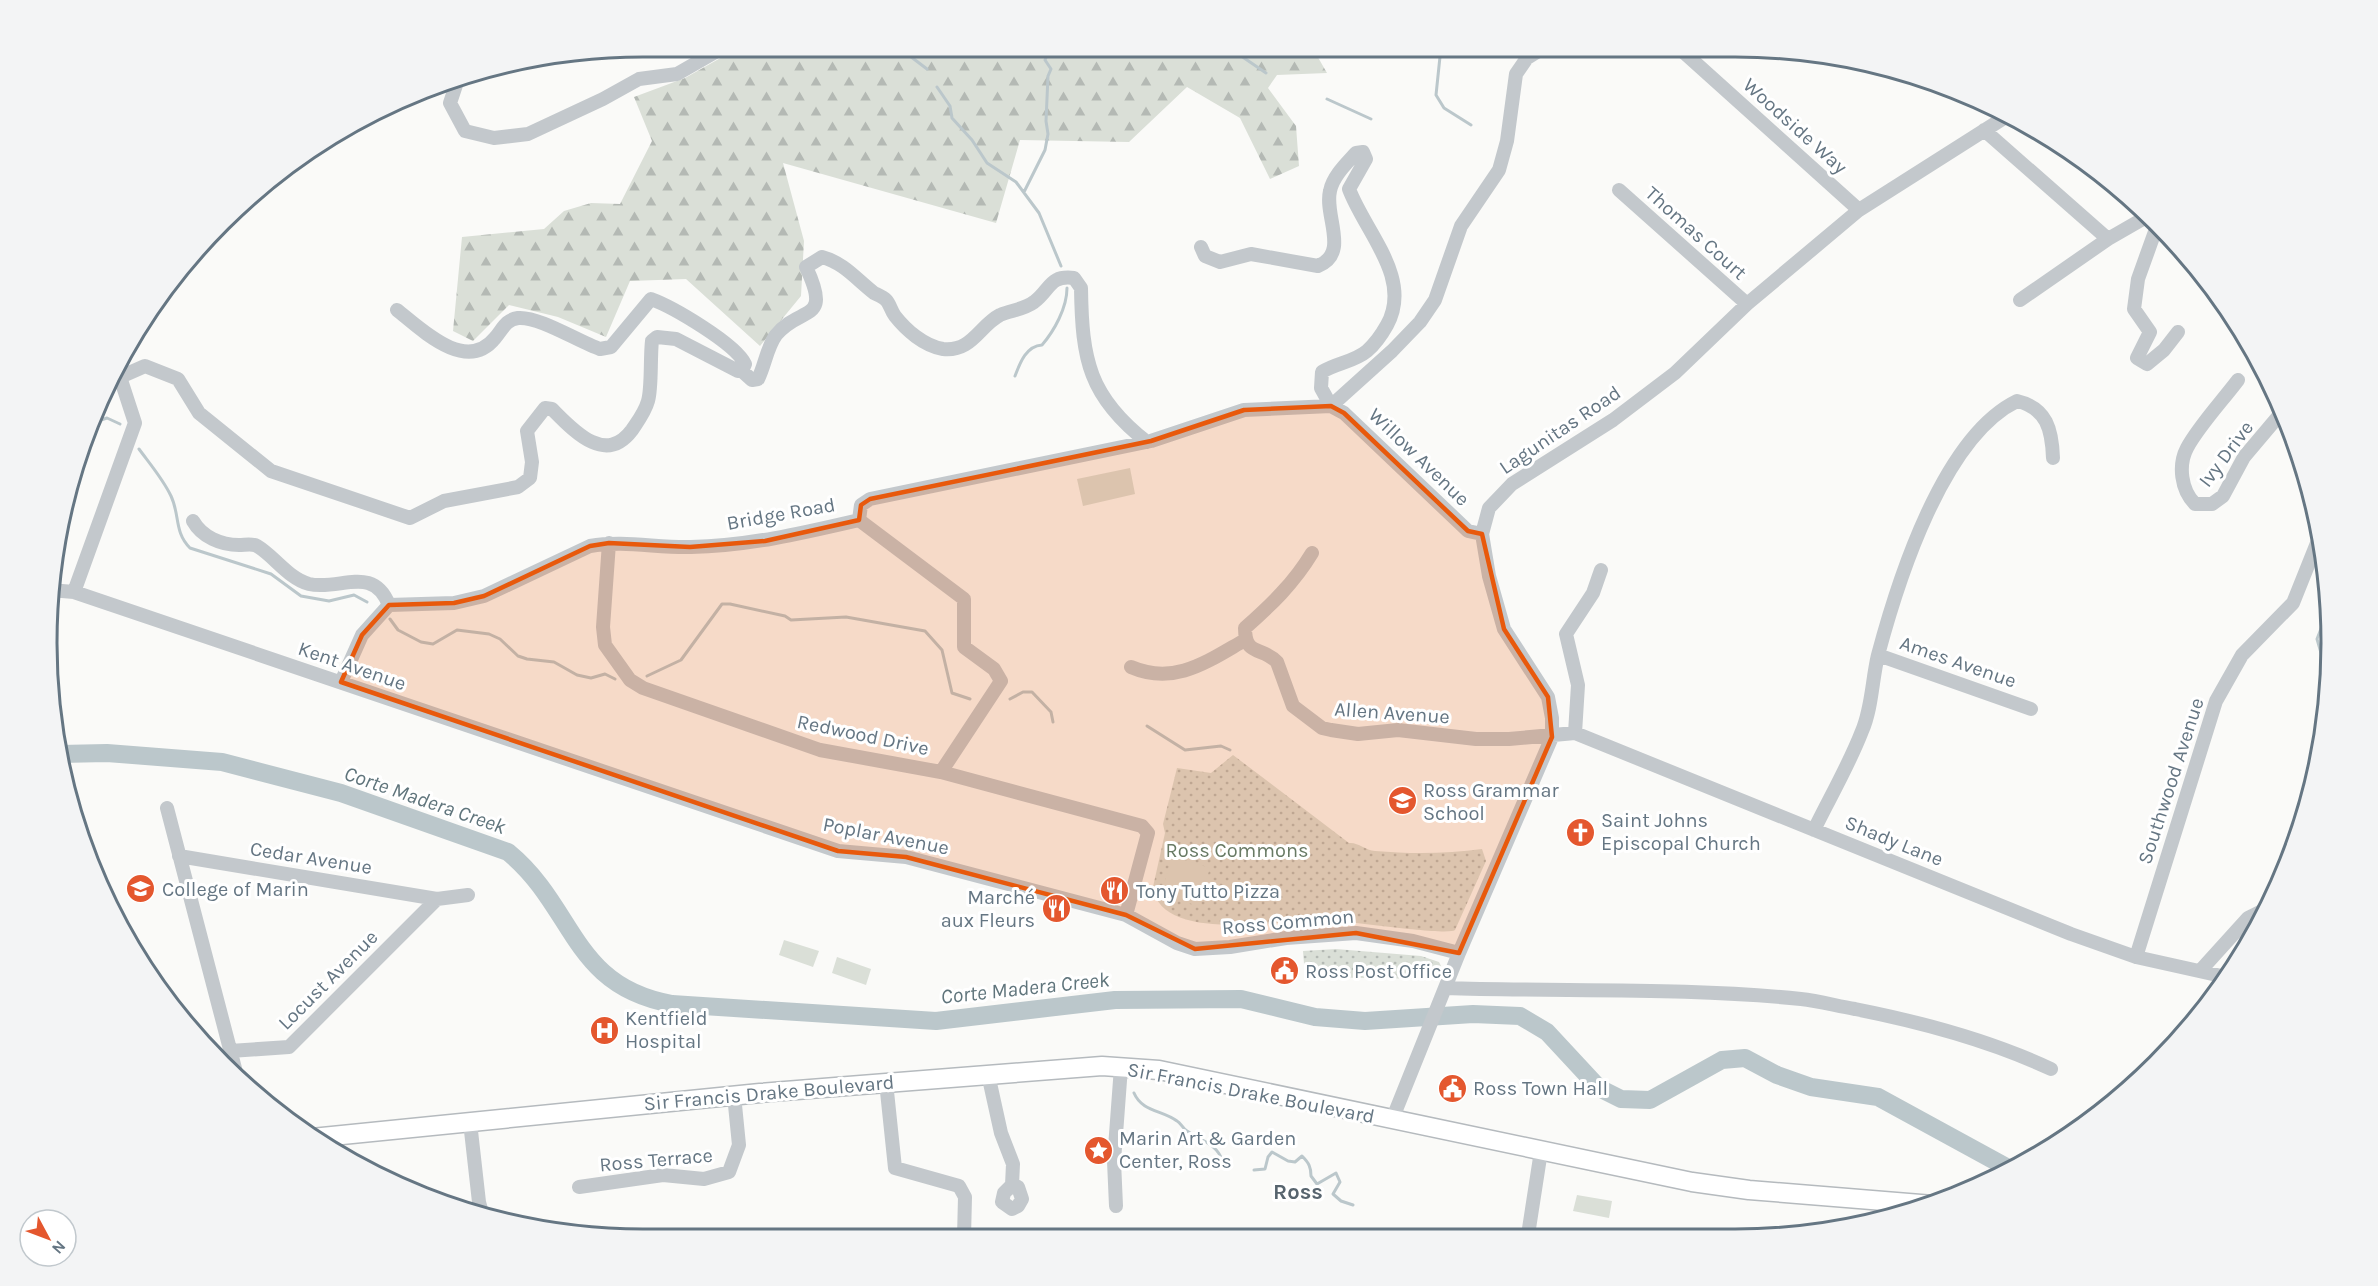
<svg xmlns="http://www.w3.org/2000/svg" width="2378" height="1286" font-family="Karla,sans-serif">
	<defs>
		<pattern id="grass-dots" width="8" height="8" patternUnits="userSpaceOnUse" patternTransform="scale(1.5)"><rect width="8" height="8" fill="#dadfd7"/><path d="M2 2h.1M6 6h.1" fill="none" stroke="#b4b9b4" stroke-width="1.8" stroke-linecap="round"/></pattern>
		<pattern id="forest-firs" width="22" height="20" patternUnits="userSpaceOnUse" patternTransform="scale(1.5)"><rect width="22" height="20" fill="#dadfd7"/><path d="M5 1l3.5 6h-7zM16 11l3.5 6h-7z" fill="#b4b9b4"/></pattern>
	</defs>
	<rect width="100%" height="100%" fill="#fafaf8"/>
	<path fill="url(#grass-dots)" d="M1233 755 1349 843C1358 842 1365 850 1375 851 1410 854 1447 854 1482 849L1486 861 1455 930C1447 936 1348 921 1328 920 1287 919 1160 945 1153 887L1165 833 1163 824 1177 768 1211 773Z
		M1336 949 1421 956 1439 962 1441 966 1439 976 1431 979 1305 977 1303 951Z"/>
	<path fill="url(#forest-firs)" d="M740 47H1312L1327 73 1277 75 1268 88 1296 126 1299 166 1270 179 1240 118 1187 87 1129 142 1020 140 996 223 783 163 804 241 801 296 760 346 686 279 630 281 606 337 558 317 509 305 473 341 453 331 462 237 544 229 564 211 591 203 620 204 652 141 634 97 685 78Z"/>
	<path fill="#dadfd7" d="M1130 468 1135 494 1083 506 1077 479Z
		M1172 856 1210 868 1198 906 1167 896 1162 891Z
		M784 940 819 951 813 967 779 955Z
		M837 957 871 969 866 985 832 973Z
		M1577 1195 1612 1201 1609 1218 1573 1211Z"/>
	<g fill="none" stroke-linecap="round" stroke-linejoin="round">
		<path stroke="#bbc7cb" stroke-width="3" d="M898 47 927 69
			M1228 47 1266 73
			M1441 47 1436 95 1444 108 1471 125
			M937 87 950 106 952 118 972 140 987 163 1016 182 1039 213 1061 266
			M1327 99 1371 119
			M1024 192 1045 150 1048 134 1046 121 1048 76 1051 69 1045 60 1048 53 1046 47
			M1015 376C1020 363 1026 346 1042 345 1054 331 1067 308 1067 288
			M89 424 107 418 120 424
			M139 449C150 464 163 479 171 496 180 515 174 532 190 548L271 574 301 596 329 601 354 595 367 602
			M390 619 398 630 421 642 433 644 457 630 489 634 500 639 518 656 527 659 554 662 577 675 591 678 605 674 615 679
			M647 676 681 660 722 604H730L785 616 791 620 846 617 925 631 942 650 952 693 970 699
			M2328 677 2317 639 2330 606
			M1010 699 1023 692H1032L1051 712 1053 722
			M1147 726 1185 750 1221 746 1230 750
			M1134 1093C1142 1112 1163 1110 1177 1121 1181 1123 1182 1128 1187 1131 1200 1140 1217 1144 1222 1160
			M1254 1170 1265 1169 1268 1157 1272 1152 1288 1161 1295 1162 1302 1156C1309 1163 1311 1167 1311 1176L1317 1184 1336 1173 1340 1182 1333 1194 1341 1201 1353 1205"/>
		<path stroke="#bbc7cb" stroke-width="18" d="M60 754 107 753 222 762 341 793 508 852C576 908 571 986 672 1004L936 1021 1115 1000 1241 999 1315 1017 1365 1021 1473 1014 1520 1016 1547 1032 1599 1088 1621 1099 1650 1100 1722 1060 1745 1058 1777 1075 1811 1087 1878 1097 2008 1168"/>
		<defs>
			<path id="major" d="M312 1138 760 1093 1102 1066 1159 1070 1692 1182 1749 1190 1933 1205"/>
		</defs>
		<use href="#major" stroke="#b5babe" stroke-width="21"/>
		<path stroke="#c3c8cc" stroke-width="14" d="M1679 48 1859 210
			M459 76 450 103 465 131 494 138 528 134 603 99 639 79 677 74 724 47
			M1984 130 2108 239
			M1619 190 1747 304
			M2157 226 2138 279 2134 309 2150 332 2137 358 2147 364 2164 350 2178 332
			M1201 247 1205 256 1220 262 1251 254 1318 266C1350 253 1324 216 1330 191 1333 176 1347 163 1356 153L1363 152 1366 159 1349 189C1365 232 1413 278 1387 325 1382 334 1375 344 1367 351 1354 362 1336 363 1322 372L1321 388 1331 406
			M2020 300 2108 239 2148 216
			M742 371 752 380 758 379C765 365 767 347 776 335 800 305 833 324 806 267L822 257C844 263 856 279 874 293 878 295 883 297 886 300 890 304 891 311 895 316 906 330 924 346 943 349 972 352 979 326 1000 315 1011 310 1023 310 1034 302 1051 289 1049 275 1074 278L1081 288C1082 360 1089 397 1147 442
			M2238 380C2223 400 2198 427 2187 448 2178 465 2181 490 2195 504H2212L2223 496 2244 457 2282 412
			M1331 406 1392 351 1420 322 1435 300 1461 226 1499 170 1507 141 1516 74 1527 58 1543 48
			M1331 406 1344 413 1468 531 1482 534
			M859 520 964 599V647L994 669 1001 681 941 772
			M193 521C202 537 221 545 239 545 245 545 252 543 257 546 274 556 289 579 309 584 340 591 373 564 389 605
			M609 543 603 627 605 645 630 680 643 688 820 750 941 772 1142 826 1148 833 1126 915
			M1312 553C1294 583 1271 605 1245 628 1245 657 1262 646 1277 662L1293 706 1322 728 1331 730 1358 734 1398 730 1476 739H1509L1575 733 2071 934 2136 957 2226 977
			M50 590 74 592 838 851 906 857 1126 915 1177 943 1195 949 1230 947 1286 938 1356 933 1413 941 1459 953
			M74 592 135 423 120 377 145 366 178 379 199 413 271 471 410 518 444 501 518 487 530 478 532 462 527 431 545 408 552 409C573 430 605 466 632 430 638 421 645 412 648 401 652 388 650 357 652 341L657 337 676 339 738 371H742L745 364C736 344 673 307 651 299L611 347 600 349C579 342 539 316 518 318 505 320 503 329 495 338 466 374 421 329 397 310
			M1878 655 2031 709
			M1131 667C1175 686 1208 661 1245 640
			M341 682 362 635 389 605 454 603 484 596 590 546C624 540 657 548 691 547 748 546 803 533 859 520L861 505 870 499 1151 441 1244 410 1331 406
			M1575 733 1578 685 1566 634 1593 593 1601 570
			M167 808 237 1076
			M1814 830C1830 797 1849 765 1862 731 1872 708 1872 680 1878 655 1898 580 1943 437 2017 401 2047 408 2052 430 2053 458
			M179 856 437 899 468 895
			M2136 957 2216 701 2242 655 2293 603 2319 538
			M2200 971 2248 918 2266 909
			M1445 988C1564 992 1683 987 1801 999 1819 1001 1837 1006 1855 1009 1921 1022 1989 1040 2051 1069
			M230 1051 289 1047 437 899
			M988 1074 1001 1133 1013 1164 1012 1185 1004 1193 1002 1202 1012 1209 1018 1206 1022 1199 1018 1187 1012 1185
			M886 1082 895 1168 959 1186 965 1197 964 1237
			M1392 1120 1459 953 1552 737V718L1548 697 1504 629 1489 576 1482 534 1489 508 1512 484 1613 420 1675 373 1747 304 1859 210 2007 116
			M470 1122 479 1202 483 1217
			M579 1187 663 1175 704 1179 729 1172 739 1145 734 1095
			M1116 1206 1114 1161 1121 1067
			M1528 1235 1541 1151"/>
		<use href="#major" stroke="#fff" stroke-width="18"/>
	</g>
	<path fill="#e8590c" fill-opacity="0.2" stroke="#e8590c" stroke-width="4.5" stroke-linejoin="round" d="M1331 406 1344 413 1468 531 1482 534 1504 629 1548 697 1552 737 1459 953 1356 933 1195 949 1126 915 906 857 838 851 341 682 362 635 389 605 454 603 484 596 590 546 609 543 690 547 765 541 859 520 861 505 870 499 1151 441 1244 410Z"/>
	<defs>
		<symbol id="school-disc" viewBox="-11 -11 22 22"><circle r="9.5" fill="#e4572e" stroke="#fff"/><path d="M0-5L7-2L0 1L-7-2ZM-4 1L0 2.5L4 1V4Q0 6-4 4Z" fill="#fff"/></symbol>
		<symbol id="church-disc" viewBox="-11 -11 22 22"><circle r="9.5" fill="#e4572e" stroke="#fff"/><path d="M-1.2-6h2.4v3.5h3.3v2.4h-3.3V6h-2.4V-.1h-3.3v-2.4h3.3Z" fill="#fff"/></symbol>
		<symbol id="university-disc" viewBox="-11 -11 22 22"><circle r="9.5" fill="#e4572e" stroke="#fff"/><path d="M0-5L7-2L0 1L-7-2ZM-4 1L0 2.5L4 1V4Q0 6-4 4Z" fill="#fff"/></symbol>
		<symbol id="restaurant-disc" viewBox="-11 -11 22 22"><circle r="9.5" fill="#e4572e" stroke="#fff"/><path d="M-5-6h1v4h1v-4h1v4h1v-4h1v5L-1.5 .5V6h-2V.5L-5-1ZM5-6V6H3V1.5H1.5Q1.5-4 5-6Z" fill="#fff"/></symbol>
		<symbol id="civic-disc" viewBox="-11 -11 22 22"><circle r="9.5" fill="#e4572e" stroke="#fff"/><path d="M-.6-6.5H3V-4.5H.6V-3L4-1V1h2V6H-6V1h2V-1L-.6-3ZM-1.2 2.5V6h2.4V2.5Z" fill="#fff"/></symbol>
		<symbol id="hospital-disc" viewBox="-11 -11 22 22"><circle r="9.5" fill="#e4572e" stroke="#fff"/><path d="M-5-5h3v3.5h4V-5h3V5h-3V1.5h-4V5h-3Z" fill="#fff"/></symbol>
		<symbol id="sight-disc" viewBox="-11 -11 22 22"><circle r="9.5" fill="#e4572e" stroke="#fff"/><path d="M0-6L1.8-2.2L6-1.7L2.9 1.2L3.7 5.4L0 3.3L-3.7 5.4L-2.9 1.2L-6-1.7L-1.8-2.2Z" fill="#fff"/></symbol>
	</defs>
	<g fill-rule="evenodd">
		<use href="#school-disc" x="1386" y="784" width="33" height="33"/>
		<use href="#church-disc" x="1564" y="816" width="33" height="33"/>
		<use href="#university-disc" x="124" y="872" width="33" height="33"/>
		<use href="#restaurant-disc" x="1098" y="874" width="33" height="33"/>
		<use href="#restaurant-disc" x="1040" y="892" width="33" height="33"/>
		<use href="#civic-disc" x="1268" y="954" width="33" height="33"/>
		<use href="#hospital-disc" x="588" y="1014" width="33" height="33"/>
		<use href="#civic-disc" x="1436" y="1072" width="33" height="33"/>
		<use href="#sight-disc" x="1082" y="1134" width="33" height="33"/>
	</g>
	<g text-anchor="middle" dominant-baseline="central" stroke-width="6" stroke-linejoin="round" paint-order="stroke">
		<g font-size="20" fill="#657683" stroke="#fff">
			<text transform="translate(1795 126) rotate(42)">Woodside Way</text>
			<text transform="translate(1696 233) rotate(42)">Thomas Court</text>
			<text transform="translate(1560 430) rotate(-34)">Lagunitas Road</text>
			<text transform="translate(2226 454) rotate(-53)">Ivy Drive</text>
			<text transform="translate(1419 457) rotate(44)">Willow Avenue</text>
			<text transform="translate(781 514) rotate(-10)">Bridge Road</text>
			<text transform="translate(1958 662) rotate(19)">Ames Avenue</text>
			<text transform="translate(352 666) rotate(19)">Kent Avenue</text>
			<text transform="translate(1392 713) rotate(4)">Allen Avenue</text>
			<text transform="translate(863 735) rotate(12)">Redwood Drive</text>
			<text transform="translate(2171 781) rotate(-72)">Southwood Avenue</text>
			<text transform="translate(886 836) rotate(11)">Poplar Avenue</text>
			<text transform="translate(1894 841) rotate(22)">Shady Lane</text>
			<text transform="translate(311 858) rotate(9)">Cedar Avenue</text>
			<text transform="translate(1288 922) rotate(-5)">Ross Common</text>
			<text transform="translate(328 980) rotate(-45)">Locust Avenue</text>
			<text transform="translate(769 1093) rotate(-5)">Sir Francis Drake Boulevard</text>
			<text transform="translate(1251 1093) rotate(11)">Sir Francis Drake Boulevard</text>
			<text transform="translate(656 1160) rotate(-5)">Ross Terrace</text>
		</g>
		<g font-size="20" fill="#657683" stroke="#fff" text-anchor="start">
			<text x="1423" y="790">Ross Grammar<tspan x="1423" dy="23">School</tspan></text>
			<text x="1601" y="820">Saint Johns<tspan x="1601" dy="23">Episcopal Church</tspan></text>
			<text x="162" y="889">College of Marin</text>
			<text x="1136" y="891">Tony Tutto Pizza</text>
			<text x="1035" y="897" text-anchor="end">Marché<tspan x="1035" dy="23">aux Fleurs</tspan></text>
			<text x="1305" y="971">Ross Post Office</text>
			<text x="625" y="1018">Kentfield<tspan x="625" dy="23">Hospital</tspan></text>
			<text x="1473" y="1088">Ross Town Hall</text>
			<text x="1119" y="1138">Marin Art &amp; Garden<tspan x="1119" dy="23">Center, Ross</tspan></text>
		</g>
		<g font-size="20" fill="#687a64" stroke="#fff">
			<text x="1237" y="850">Ross Commons</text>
		</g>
		<g font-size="21" font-style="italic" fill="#60757c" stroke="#fff">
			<text transform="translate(425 800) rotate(19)">Corte Madera Creek</text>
			<text transform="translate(1025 988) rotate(-6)">Corte Madera Creek</text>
		</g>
		<g font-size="22" font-weight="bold" fill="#57646e" stroke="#fff">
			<text x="1298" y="1192">Ross</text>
		</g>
	</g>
	<path d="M0 0H2378V1286H0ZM643 57H1735A586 586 0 0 1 2321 643V643A586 586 0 0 1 1735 1229H643A586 586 0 0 1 57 643V643A586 586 0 0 1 643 57Z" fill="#f3f4f5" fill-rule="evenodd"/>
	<path fill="none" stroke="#657683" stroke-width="3" d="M643 57H1735A586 586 0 0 1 2321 643V643A586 586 0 0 1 1735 1229H643A586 586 0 0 1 57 643V643A586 586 0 0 1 643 57Z"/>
	<g transform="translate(48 1238) rotate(131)"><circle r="28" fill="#ffffff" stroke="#c1c8cd" stroke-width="1.5"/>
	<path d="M0-4.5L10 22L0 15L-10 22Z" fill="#e4572e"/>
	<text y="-9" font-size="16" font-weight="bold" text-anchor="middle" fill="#657683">N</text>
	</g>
</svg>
